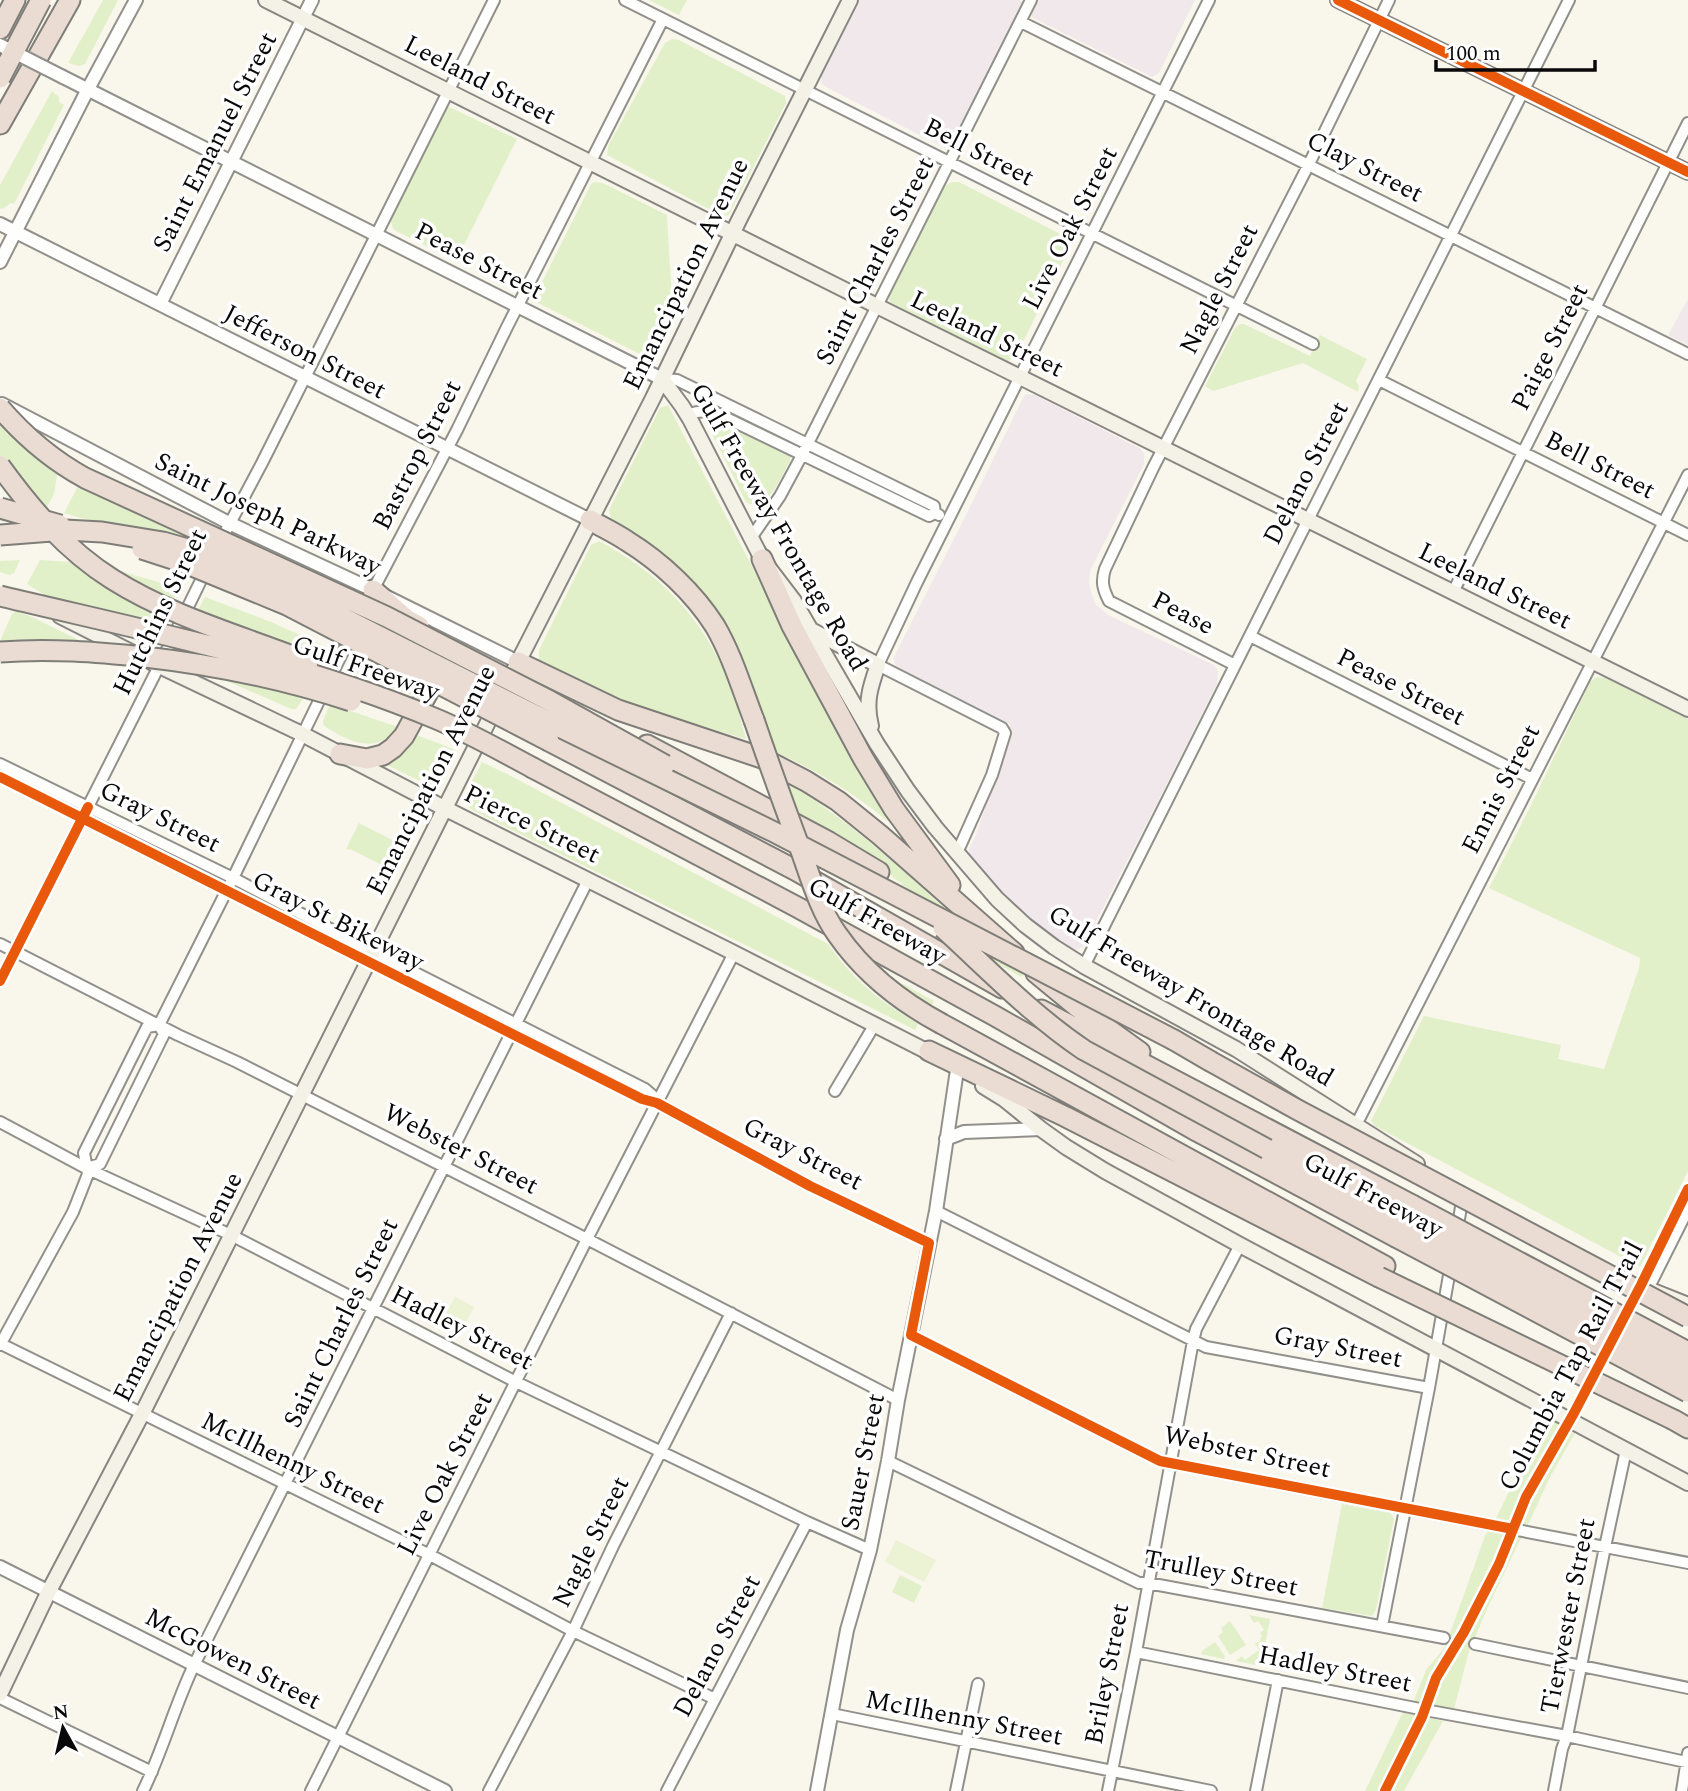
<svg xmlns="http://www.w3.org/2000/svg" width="1688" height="1791" font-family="Spectral,serif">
	<rect width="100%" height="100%" fill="#f9f6ec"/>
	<path fill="#f0e8eb" d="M860 0H1019L1023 2 955 139 947 149 824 86 821 82 822 76Z
		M1038 0H1195L1159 73 1152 77 1037 20 1032 17V12Z
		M1688 299V345L1668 335Z
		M1027 394 1035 395 1141 449 1144 453V464L1090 571 1089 583 1091 592 1096 605 1108 615 1214 665 1218 671 1217 684 1158 801 1085 943 1081 948 1076 950 1069 948 1026 916 1001 892 971 859 969 854V849L976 835 1002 756 1010 724 896 666 893 659 967 513 1024 396Z"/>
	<path fill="#e2f0ca" d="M103 0H118L85 64 79 66 68 63Z
		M649 0H687L679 15Z
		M672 39 679 40 785 96 786 103 729 215 722 216 607 155 608 146 665 43Z
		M52 91 59 97V102L64 105 14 204 11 203 2 209 0 208V185Z
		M449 107 517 139 456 261 396 231 393 228 390 219 443 112 446 108Z
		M595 182 603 183 667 215 673 317 655 353 652 356 640 354 538 303 535 297 537 292 591 184Z
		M952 182H959L1068 238 1070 243 1069 249 1015 358 1007 361 890 302 889 298 891 292 943 187Z
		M1240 324H1244L1310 356 1320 335 1367 359 1356 381 1359 386 1358 392 1303 363 1213 391 1205 386 1235 328Z
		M668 405 780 620 891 817 887 821C856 793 810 768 772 750L742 660 731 635 713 609 645 541 611 520 609 510 660 408Z
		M716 418 787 451 791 456 790 461C781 476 767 515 746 502L708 426V422Z
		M0 419 58 469 54 494 47 507 35 503 0 458Z
		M80 482 202 544 122 530 64 513Z
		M599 541C659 573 700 615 727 677 736 696 740 719 746 739L645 710 610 697 542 664 539 660V650L591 545Z
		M20 560 14 573 9 575 0 572V561Z
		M40 560 70 562 80 564 165 616 160 626 53 600 27 584Z
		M106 567 179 588 171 604Z
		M205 597 271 622 329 648 323 662 195 615Z
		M16 611 32 617 83 642 29 640 0 641 12 614Z
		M354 660 416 692 414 696 348 671Z
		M1597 677 1606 678 1688 719V1171L1640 1267 1375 1126 1371 1121 1424 1016 1561 1045 1558 1059 1604 1069 1639 968 1640 958 1489 888 1534 799 1590 682Z
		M220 678 304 697 296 709H291Z
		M330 704 398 727C377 756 348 742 323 725V721Z
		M414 734 456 750 437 785 433 787 428 785 389 766 388 763C400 752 407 749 414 734Z
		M482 762 511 776 828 944C855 982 879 1000 918 1024L915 1030C768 955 619 884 472 810 458 798 476 775 482 762Z
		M783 781C873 832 941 912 1023 974L1021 977 977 952 934 910 883 869 797 818Z
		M359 823 408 848 396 872 352 850 346 849Z
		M876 969 934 1001 930 1009Z
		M1546 1417 1575 1433 1549 1479 1528 1525 1496 1518Z
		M1342 1504 1390 1513 1394 1518 1376 1610 1372 1616 1322 1608Z
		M1490 1528 1522 1536 1488 1607 1469 1651 1454 1709 1413 1703 1426 1670 1445 1647 1485 1536Z
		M900 1575 922 1586 914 1603 892 1592Z
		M1249 1615 1270 1619 1261 1666 1236 1661 1242 1656 1245 1660 1259 1650 1255 1644 1261 1640 1260 1638 1262 1637 1260 1633 1264 1630 1258 1621 1254 1623Z
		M1230 1621 1246 1645 1230 1655 1218 1636 1223 1632 1221 1628Z
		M1215 1642 1225 1656 1224 1659 1201 1654 1202 1651Z
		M1403 1712 1443 1721 1404 1791H1365Z"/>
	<path fill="#ecf3d4" d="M455 1297 474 1307 465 1325 445 1315Z
		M896 1540 936 1560 924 1582 885 1562Z"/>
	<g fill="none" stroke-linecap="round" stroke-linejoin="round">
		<defs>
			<path id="minor" d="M625 0 1313 344
				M1021 22 1688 354
				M662 379 677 380 934 506 935 513
				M1379 380 1688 535
				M687 415C697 411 704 410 714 412L929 516 935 513 939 515
				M751 538 780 496 802 455 1031 0
				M219 544 262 463 494 0
				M372 592 457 430 507 327 663 19
				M1453 592 1688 123
				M1250 636 1532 779
				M1235 665 1109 601C1103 589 1101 582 1105 569L1153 468 1309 164 1389 0
				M0 764 233 878 372 951 645 1089 652 1095 657 1103 810 1186 929 1243
				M957 853 992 775 1005 733 1002 728 878 665 917 582 1209 0
				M0 944 178 1035 237 1062 587 1239 898 1400
				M1084 966 1569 0
				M0 981 159 666 207 568
				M159 1025 233 878 351 635
				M835 1091 875 1024
				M0 1122 86 1168 231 1235 516 1382 807 1522 870 1550
				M1356 1125 1688 475
				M86 1168 100 1164 164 1034 159 1025
				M936 1211 1206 1347 1429 1388
				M1457 1231 1463 1195
				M1648 1289 1688 1209
				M911 1335 1160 1461 1688 1563
				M1 1344 430 1555 573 1631 715 1699
				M0 1345 73 1212 88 1174 84 1153 147 1027 159 1025
				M888 1461 1139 1583H1148L1444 1638
				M1382 1626 1429 1388 1451 1264
				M1475 1644 1688 1688
				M1136 1652 1425 1710 1567 1736 1686 1762 1688 1765
				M0 1698 152 1772
				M832 1714 1211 1791
				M143 1791C163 1750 174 1707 194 1665L588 880
				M311 1791 587 1239 734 953
				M489 1791 573 1631 613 1546 731 1313
				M667 1791 807 1522
				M956 1791 978 1684
				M1108 1791 1136 1652 1193 1341 1196 1329 1240 1245
				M1256 1791 1278 1680
				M1554 1791 1562 1749 1567 1736 1605 1547 1626 1450
				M1682 1791 1688 1753"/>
			<path id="tertiary" d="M63 77 662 379
				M0 224 590 520
				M0 262 88 89 136 0
				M160 304 312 0
				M2 404 229 523 373 590 518 662
				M946 1139 964 1132 1041 1129
				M0 1567 445 1791
				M817 1791 847 1630 870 1550 888 1461 898 1400 936 1211 957 1070"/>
			<path id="secondary" d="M266 0 877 306 1688 709
				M1338 0 1688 172
				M662 379 682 406 690 419 762 559 794 601 877 744 908 791 935 827 997 899 1025 925 1054 947 1084 966 1236 1049 1417 1164
				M60 616 133 653
				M813 631 878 665C870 687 865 703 871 726
				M151 662 302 734 444 808 734 953 936 1056
				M514 670 653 398 739 220 850 0
				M983 1086 1004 1099 1041 1129 1066 1147 1105 1171 1240 1245 1688 1483
				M1653 1291 1688 1305
				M0 1694 49 1591 142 1414 497 704"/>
			<path id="motorway" d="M0 29 15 0
				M0 124 70 0
				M590 520C602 527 615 533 627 541 661 562 694 593 715 626 732 655 742 689 754 720
				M762 559 792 626 863 758 894 809 950 885
				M373 590 406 619 419 626
				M518 662 618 710 762 758 806 781 838 801 880 835 1014 953
				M549 741 795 870 1002 988
				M647 745 829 842 879 872
				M340 754 367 759 383 755 393 748 404 736 442 667
				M533 768 797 907 995 1016 1193 1129 1396 1237
				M1036 973 1076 1006 1140 1052
				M1041 1010 1412 1205
				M942 1024 1385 1266
				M1174 1040 1210 1061
				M929 1051 1066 1117 1379 1277
				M1267 1149 1403 1221
				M1674 1420 1688 1428"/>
		</defs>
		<use href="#minor" stroke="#91908b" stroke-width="14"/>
		<use href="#tertiary" stroke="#91908b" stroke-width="16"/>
		<use href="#secondary" stroke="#888682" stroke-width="18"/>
		<use href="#motorway" stroke="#7e7d78" stroke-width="23"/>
		<use href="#minor" stroke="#fefefc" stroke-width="10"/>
		<use href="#tertiary" stroke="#fefefc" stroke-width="12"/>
		<use href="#secondary" stroke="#f4f2e6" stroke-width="14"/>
		<use href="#motorway" stroke="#eadcd2" stroke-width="19"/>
		<defs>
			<path id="tertiary-bridge" d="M0 45 63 77"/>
			<path id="motorway-bridge" d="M0 78 41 0
				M0 408C25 437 52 460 85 478L387 617 550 701 665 765
				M0 466C32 510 66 550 112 579 172 617 242 636 308 662
				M0 508 60 525
				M0 535 65 530 102 532 163 542 219 558 304 598 531 713 776 833 1174 1040
				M142 549 185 563 287 605 549 741
				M0 596C146 631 295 660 434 718 468 732 501 751 533 768
				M0 652C49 648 97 652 145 657 215 665 284 679 351 701
				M754 720C769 764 785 808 801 851 811 879 820 910 837 934 864 973 901 1002 942 1024
				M943 928C989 970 1032 1015 1084 1050L1267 1149
				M1210 1061 1296 1109 1688 1317
				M1412 1205 1688 1352
				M1403 1221 1688 1372
				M1396 1237 1688 1392
				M1379 1277 1674 1420"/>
		</defs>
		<use href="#tertiary-bridge" stroke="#91908b" stroke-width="16" stroke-linecap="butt"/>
		<use href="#motorway-bridge" stroke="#7e7d78" stroke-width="23" stroke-linecap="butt"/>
		<use href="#tertiary-bridge" stroke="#fefefc" stroke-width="12"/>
		<use href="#motorway-bridge" stroke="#eadcd2" stroke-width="19"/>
		<defs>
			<path id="cycleway" d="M1338 0 1688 172
				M0 777 642 1099 657 1103 810 1186 929 1243 911 1335 1160 1461 1513 1529
				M0 981 88 807
				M1385 1791 1422 1717 1436 1678 1464 1632 1499 1564 1526 1497 1574 1413 1641 1285 1688 1189"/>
		</defs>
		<use href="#cycleway" stroke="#fff" stroke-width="15"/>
		<use href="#cycleway" stroke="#e8590c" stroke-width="10"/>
	</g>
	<g text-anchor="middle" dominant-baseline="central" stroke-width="7" stroke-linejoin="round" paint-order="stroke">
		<g font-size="26" fill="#090909" stroke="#fff">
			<text transform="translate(480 80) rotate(27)">Leeland Street</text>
			<text transform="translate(215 142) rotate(-63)">Saint Emanuel Street</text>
			<text transform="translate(979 152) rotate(27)">Bell Street</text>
			<text transform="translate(1365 167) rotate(27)">Clay Street</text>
			<text transform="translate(1070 228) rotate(-63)">Live Oak Street</text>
			<text transform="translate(479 261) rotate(27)">Pease Street</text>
			<text transform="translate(875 261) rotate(-63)">Saint Charles Street</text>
			<text transform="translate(686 274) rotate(-64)">Emancipation Avenue</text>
			<text transform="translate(1219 289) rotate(-63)">Nagle Street</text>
			<text transform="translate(987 334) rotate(26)">Leeland Street</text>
			<text transform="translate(1550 347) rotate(-63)">Paige Street</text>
			<text transform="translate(305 352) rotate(27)">Jefferson Street</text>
			<text transform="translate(417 455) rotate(-63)">Bastrop Street</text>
			<text transform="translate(1600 465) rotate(27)">Bell Street</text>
			<text transform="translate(1306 473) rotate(-63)">Delano Street</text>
			<text transform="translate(268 514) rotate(26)">Saint Joseph Parkway</text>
			<text transform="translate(779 527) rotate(60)">Gulf Freeway Frontage Road</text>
			<text transform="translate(1495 586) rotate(26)">Leeland Street</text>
			<text transform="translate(160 612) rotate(-64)">Hutchins Street</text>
			<text transform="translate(1183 613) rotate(27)">Pease</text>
			<text transform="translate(366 668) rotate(19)">Gulf Freeway</text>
			<text transform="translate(1401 687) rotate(27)">Pease Street</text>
			<text transform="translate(431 780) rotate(-63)">Emancipation Avenue</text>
			<text transform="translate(1501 789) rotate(-63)">Ennis Street</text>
			<text transform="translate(160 817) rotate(26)">Gray Street</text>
			<text transform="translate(532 824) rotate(26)">Pierce Street</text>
			<text transform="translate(338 921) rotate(27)">Gray St Bikeway</text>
			<text transform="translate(877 921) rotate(29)">Gulf Freeway</text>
			<text transform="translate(1191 996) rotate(31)">Gulf Freeway Frontage Road</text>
			<text transform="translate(461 1149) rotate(27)">Webster Street</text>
			<text transform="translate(803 1154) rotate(27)">Gray Street</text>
			<text transform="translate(1373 1195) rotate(28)">Gulf Freeway</text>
			<text transform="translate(178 1287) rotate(-63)">Emancipation Avenue</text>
			<text transform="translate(341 1323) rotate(-64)">Saint Charles Street</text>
			<text transform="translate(462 1328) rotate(27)">Hadley Street</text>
			<text transform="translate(1338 1347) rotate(11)">Gray Street</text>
			<text transform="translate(1571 1366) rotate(-62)">Columbia Tap Rail Trail</text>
			<text transform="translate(1247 1452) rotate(12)">Webster Street</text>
			<text transform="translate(863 1462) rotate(-79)">Sauer Street</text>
			<text transform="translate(293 1463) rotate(26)">McIlhenny Street</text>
			<text transform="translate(445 1474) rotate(-63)">Live Oak Street</text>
			<text transform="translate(591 1542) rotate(-64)">Nagle Street</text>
			<text transform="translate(1221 1573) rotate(11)">Trulley Street</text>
			<text transform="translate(1568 1616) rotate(-79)">Tierwester Street</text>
			<text transform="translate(717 1646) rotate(-62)">Delano Street</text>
			<text transform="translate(233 1659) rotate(27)">McGowen Street</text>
			<text transform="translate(1335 1669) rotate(11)">Hadley Street</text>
			<text transform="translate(1107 1674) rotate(-79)">Briley Street</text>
			<text transform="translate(964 1718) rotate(11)">McIlhenny Street</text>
		</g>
	</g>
	<g transform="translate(63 1728) rotate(352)" stroke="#ffffff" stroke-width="5" paint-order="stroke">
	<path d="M0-5L12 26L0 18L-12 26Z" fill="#090909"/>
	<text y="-10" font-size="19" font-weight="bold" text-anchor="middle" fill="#090909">N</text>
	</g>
	<path d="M1436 60v10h159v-10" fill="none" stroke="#090909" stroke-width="3.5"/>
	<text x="1446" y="60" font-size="21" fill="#090909" stroke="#ffffff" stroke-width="5" paint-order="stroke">100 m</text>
</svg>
